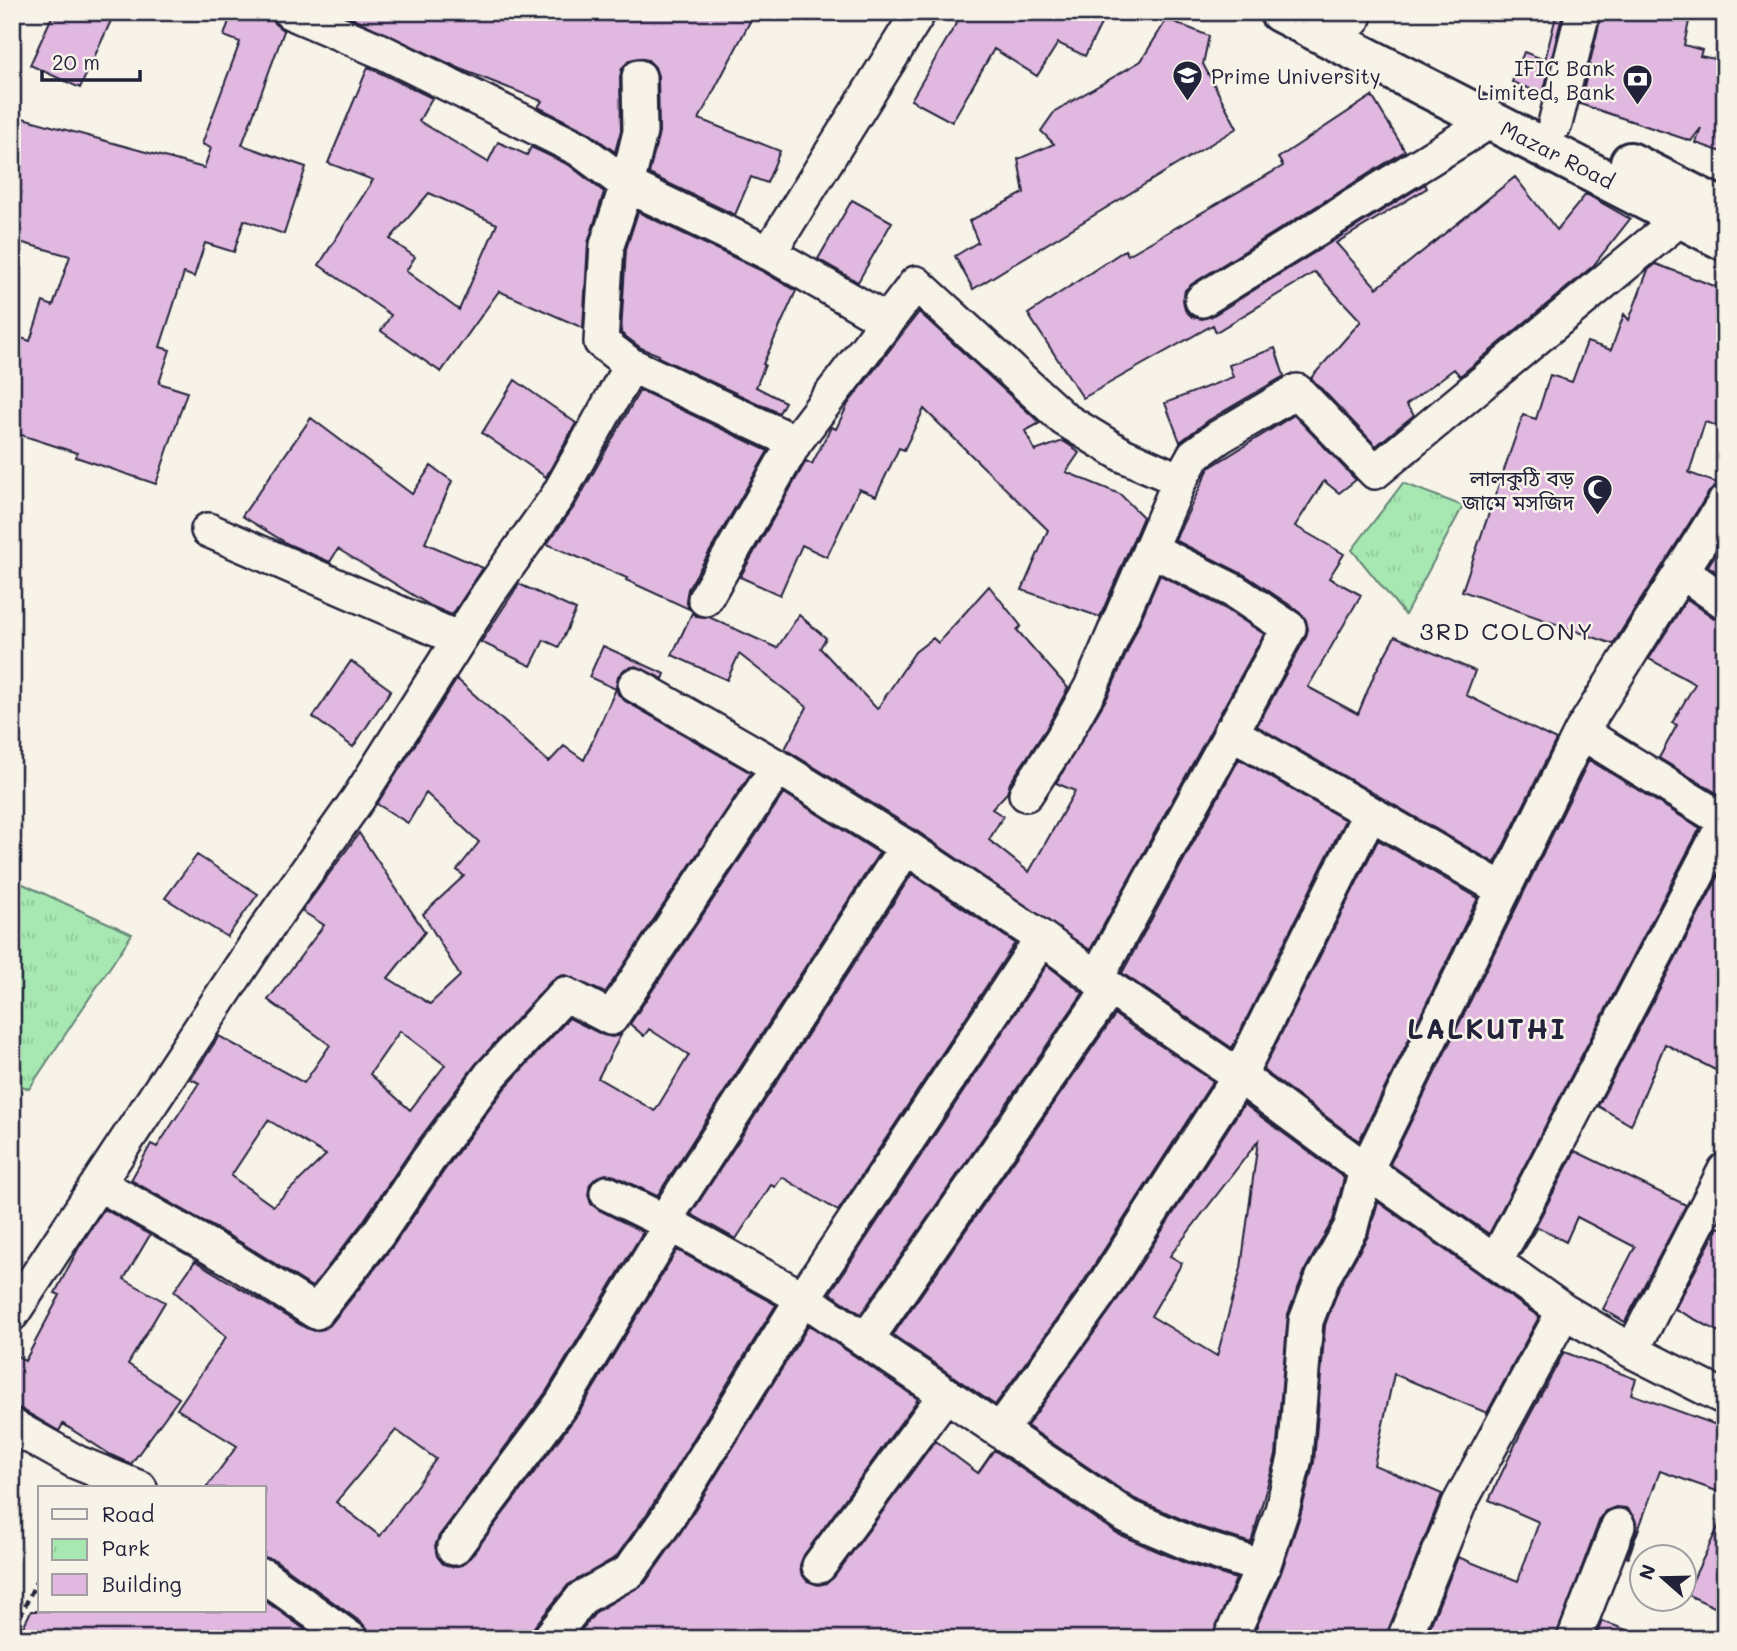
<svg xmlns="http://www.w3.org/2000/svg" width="1737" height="1651" font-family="Mali,'Noto Sans Bengali',sans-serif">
	<defs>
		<pattern id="park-tufts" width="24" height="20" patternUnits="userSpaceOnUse" patternTransform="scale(1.75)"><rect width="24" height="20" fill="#a7e8b2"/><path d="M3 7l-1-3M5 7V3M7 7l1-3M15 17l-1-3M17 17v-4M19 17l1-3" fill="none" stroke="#8fc79a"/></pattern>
	</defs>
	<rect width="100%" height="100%" fill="#f7f3e8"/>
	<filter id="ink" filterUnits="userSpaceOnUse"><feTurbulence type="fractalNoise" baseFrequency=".0143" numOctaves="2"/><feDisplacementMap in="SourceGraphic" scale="14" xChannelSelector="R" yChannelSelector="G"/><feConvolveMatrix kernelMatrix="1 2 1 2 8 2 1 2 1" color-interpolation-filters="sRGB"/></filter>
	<g filter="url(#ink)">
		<path fill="url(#park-tufts)" stroke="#648576" stroke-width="2" d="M1403 483 1463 506 1405 615 1352 550Z
			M12 879 132 934 29 1089 12 1082Z"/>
		<path fill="#e0b8e0" stroke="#22223b" stroke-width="2" fill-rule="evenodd" d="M54 12H115L80 88 30 65Z
			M232 12H262L271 16 275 24 284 31 242 145 306 167 284 234 244 220 234 252 205 243 194 277 184 273 160 347 170 350 159 383 187 392 156 484 76 457 77 453 12 432V335L30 341 43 302 53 306 70 256 12 240V115L204 168 211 148 202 144 240 42 224 36Z
			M339 12H755L699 119 780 151 767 183 751 177 735 215 649 174 659 132 658 76 655 67 648 60 638 58 630 60 622 68 620 77 621 130 615 152 588 132 538 107 542 101 463 70Z
			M963 12H1107L1085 56 1058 43 1037 76 994 49 952 122 911 100Z
			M1557 12H1563L1543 94 1512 82 1524 52 1545 60Z
			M1602 12H1691L1684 45 1702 50 1700 56 1725 61V153L1696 143 1701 128 1691 141 1580 104Z
			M1167 19 1209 36 1203 64 1237 128 973 289 955 256 978 242 969 221 1024 193 1018 159 1054 144 1041 131 1055 111 1141 61Z
			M368 67 432 98 419 121 488 162 498 142 527 155 531 147 569 165 604 192 588 243 583 328 499 291 441 372 381 331 391 315 319 265 373 180 328 163ZM429 193 497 224 459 310 406 271 415 257 390 239Z
			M1372 96 1405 151 1192 284 1185 290 1183 300 1185 310 1192 317 1202 319 1212 316 1425 184 1427 188 1336 243 1377 288 1515 177 1557 230 1586 194 1630 219 1593 266 1460 376 1454 369 1406 405 1414 415 1376 446 1311 378 1361 321 1315 272 1216 332 1213 325 1083 398 1028 314 1125 250 1128 255 1283 166 1278 158Z
			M852 200 892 222 858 282 818 259Z
			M638 212 760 270 796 291 763 364 765 365 756 387 785 402 779 413 658 357 659 355 641 348 621 333 626 249Z
			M1656 264 1725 290V407L1718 426 1705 422 1689 473 1720 484 1709 492 1613 644 1462 591 1523 415 1536 419 1550 375 1572 382 1587 342 1611 350 1624 314 1629 320 1648 270Z
			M919 312 1040 423 1025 431 1035 451 1063 441 1072 447 1079 453 1066 472 1120 494 1143 517 1100 617 1022 590 1048 530 924 409 904 450 899 448 876 496 859 489 827 557 802 545 780 595 740 577 806 461 812 464 831 427 836 429 848 404Z
			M1275 348 1284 376 1209 420 1180 442 1165 403 1233 377 1229 365Z
			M515 380 576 423 546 477 482 433Z
			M640 390 768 451 688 589 686 600 689 609 626 580 627 578 547 544 574 507Z
			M1294 415 1356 480 1339 493 1324 481 1295 526 1344 554 1329 578 1361 595 1308 687 1358 714 1374 675 1395 636 1475 671 1466 695 1556 740 1495 863 1257 726 1306 637 1308 629 1306 620 1300 612 1245 575 1175 540 1209 468Z
			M311 418 412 494 431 466 452 481 425 543 483 568 452 615 431 606 338 549 330 562 288 544 242 516Z
			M1725 539V578L1708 566Z
			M1160 575 1224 608 1264 634 1090 950 917 831 785 749 807 707 739 654 727 680 672 655 692 613 696 616 709 617 777 648 799 615 826 638 820 648 877 709 915 652 933 638 938 643 989 586 1021 626 1017 630 1068 688 1046 729 1010 783 1007 793 992 809 1003 816 989 840 1029 872 1075 791 1056 783 1108 696Z
			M519 584 576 610 559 647 544 640 531 666 481 642Z
			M1687 599 1714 618 1725 621V798L1659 758 1677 725 1672 723 1695 684 1649 659Z
			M603 646 665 674 663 679 636 666 625 669 618 676 616 686 618 694 625 701 751 773 605 993 566 975 558 976 551 981 475 1065 412 1149 362 1223 312 1287 242 1243 131 1180 151 1144 157 1147 199 1083 191 1079 219 1036 304 1083 330 1045 268 1000 324 925 302 911 359 833 425 932 388 978 430 1004 460 976 423 914 464 876 457 870 479 842 426 793 408 823 377 804 457 679 549 762 564 746 584 760 616 689 589 677ZM400 1031 445 1065 410 1110 370 1074ZM268 1120 326 1155 273 1206 231 1176Z
			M351 661 391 690 353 747 313 717Z
			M1239 759 1345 820 1232 1048 1122 973Z
			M1589 760 1700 828 1489 1234 1390 1164Z
			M784 793 879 853 657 1196 615 1176 606 1174 597 1177 590 1184 588 1195 591 1204 599 1210 643 1232 546 1392 439 1536 435 1546 437 1556 443 1564 452 1567 462 1565 469 1559 578 1414 677 1250 776 1305 649 1511 616 1557 568 1585 534 1627 530 1639H375L362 1623 275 1560 264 1557V1488H206L237 1446 177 1409 226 1337 174 1291 195 1261 306 1328 315 1331 324 1329 331 1324 393 1246 444 1171 505 1088 569 1018 603 1035 612 1037 621 1035 598 1078 655 1111 689 1055 649 1029 644 1036 630 1024ZM396 1430 436 1459 380 1536 336 1502Z
			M1378 840 1478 898 1359 1141 1263 1070Z
			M197 855 258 894 227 937 165 898Z
			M1725 864V1075L1665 1044 1631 1125 1598 1106Z
			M912 874 1015 943 838 1211 782 1177 775 1187 771 1185 736 1239 691 1214Z
			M1047 965 1083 993 861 1314 830 1293Z
			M1115 1015 1213 1081 1082 1284 995 1405 893 1335Z
			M1244 1104 1344 1178 1333 1220 1306 1268 1288 1314 1276 1455 1251 1543 1200 1527 1135 1499 1027 1426 1114 1305ZM1258 1141 1241 1268 1217 1356 1151 1316 1182 1263 1170 1256Z
			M1575 1151 1686 1205 1625 1322 1603 1309 1635 1247 1577 1217 1566 1242 1538 1227 1520 1256Z
			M1378 1202 1539 1317 1487 1413 1394 1374 1374 1465 1442 1494 1385 1639H1251L1281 1573 1300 1516 1314 1462 1325 1325 1340 1285 1368 1236Z
			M104 1209 150 1235 124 1279 165 1302 128 1364 179 1398 131 1464 111 1455 63 1424 59 1431 21 1409 12 1407V1352L25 1361 60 1295 55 1293 78 1249Z
			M1718 1227 1725 1230V1335L1675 1309Z
			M809 1325 918 1399 804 1555 800 1565 801 1573 807 1581 818 1585 827 1583 834 1577 935 1441 978 1473 994 1450 1118 1534 1185 1563 1236 1579 1211 1639H574L596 1612 645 1583 681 1532Z
			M1564 1352 1636 1379 1631 1394 1725 1428V1494L1660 1471 1628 1558 1626 1557 1636 1532 1637 1524 1633 1515 1626 1508 1616 1507 1605 1511 1600 1519 1555 1639H1425L1458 1557 1518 1581 1539 1522 1489 1500 1523 1428Z
			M1725 1513V1612L1686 1594Z
			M264 1600 311 1634 308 1639H17L31 1611H264Z
			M1602 1621 1643 1636 1642 1639H1595Z"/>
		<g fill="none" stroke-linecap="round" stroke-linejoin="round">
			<defs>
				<path id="minor" d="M290 12 383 52 579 149 627 185 769 253 887 321
					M1353 20 1356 12
					M1555 124 1583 12
					M769 253 919 12
					M1202 300 1492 120
					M631 365 795 442
					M208 530 459 639
					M1681 571 1725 602
					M705 599 795 442 916 283 1064 419 1123 455 1180 480
					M635 685 778 767
					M1230 732 1502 889
					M1581 732 1725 821
					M1026 794 1062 739 1091 687 1180 480 1194 455 1219 437 1297 391 1375 472 1681 218
					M1096 979 1289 628 1234 591 1150 549
					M99 1184 233 1260 316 1312 378 1234 428 1160 490 1076 565 994 611 1018 778 767 906 847 1042 938 1110 988 1239 1076 1366 1170 1564 1311 1632 1351 1725 1398
					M607 1193 664 1221 803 1298 1042 938
					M664 1221 906 847
					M1496 1261 1725 822
					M12 1314 270 923 358 799 488 594 557 497 631 365 601 342 607 245 627 185 640 132 639 77
					M866 1340 1110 988
					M1632 1351 1725 1170
					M12 1426 76 1462 140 1488
					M1000 1431 1098 1295 1239 1076 1370 813
					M454 1548 562 1403 670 1225
					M819 1566 946 1394
					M264 1576 351 1639
					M549 1639 583 1597 629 1572 665 1522 803 1298 1126 1516 1193 1545 1263 1567
					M1230 1639 1263 1567 1282 1510 1295 1458 1306 1321 1323 1277 1351 1227 1366 1170 1581 732 1725 502
					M1404 1639 1459 1504 1564 1311
					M1574 1639 1618 1526"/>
				<path id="secondary" d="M1279 12 1725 241
					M1630 162 1725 210"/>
			</defs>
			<use href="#minor" stroke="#22223b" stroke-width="38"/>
			<use href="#secondary" stroke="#22223b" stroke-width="44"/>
			<path stroke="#22223b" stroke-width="4.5" stroke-dasharray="7 5" stroke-linecap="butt" d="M13 1627 35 1639
				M15 1628 40 1573"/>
			<use href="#minor" stroke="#f7f3e8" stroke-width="33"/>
			<use href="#secondary" stroke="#f7f3e8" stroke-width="38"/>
		</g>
	</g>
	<defs>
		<symbol id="university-pin" viewBox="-11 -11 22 30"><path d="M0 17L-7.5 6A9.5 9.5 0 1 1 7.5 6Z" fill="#22223b" stroke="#f7f3e8"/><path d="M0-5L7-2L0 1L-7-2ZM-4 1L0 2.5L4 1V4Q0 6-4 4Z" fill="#fff"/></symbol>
		<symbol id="bank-pin" viewBox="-11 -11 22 30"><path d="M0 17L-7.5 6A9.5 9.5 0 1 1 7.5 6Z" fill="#22223b" stroke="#f7f3e8"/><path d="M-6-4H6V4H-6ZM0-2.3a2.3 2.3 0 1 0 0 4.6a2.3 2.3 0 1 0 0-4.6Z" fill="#fff"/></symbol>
		<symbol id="mosque-pin" viewBox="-11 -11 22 30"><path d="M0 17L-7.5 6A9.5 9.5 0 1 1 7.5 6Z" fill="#22223b" stroke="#f7f3e8"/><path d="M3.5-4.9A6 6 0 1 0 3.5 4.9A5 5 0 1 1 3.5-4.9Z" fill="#fff"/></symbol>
	</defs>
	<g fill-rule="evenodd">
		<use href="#university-pin" x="1170" y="58" width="35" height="47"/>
		<use href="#bank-pin" x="1620" y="62" width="35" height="47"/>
		<use href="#mosque-pin" x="1580" y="472" width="35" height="47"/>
	</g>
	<g text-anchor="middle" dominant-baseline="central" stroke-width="5" stroke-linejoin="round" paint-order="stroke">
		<g font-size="21" fill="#22223b" stroke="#f7f3e8" text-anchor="end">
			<text x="1615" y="67">IFIC Bank<tspan x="1615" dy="24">Limited, Bank</tspan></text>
			<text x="1211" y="75" text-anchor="start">Prime University</text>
			<text x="1574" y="477">লালকুঠি বড়<tspan x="1574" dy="24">জামে মসজিদ</tspan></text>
		</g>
		<g font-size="21" fill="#22223b" stroke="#f7f3e8">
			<text transform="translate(1558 154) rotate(27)">Mazar Road</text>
		</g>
		<g font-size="24" letter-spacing="2" fill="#22223b" stroke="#f7f3e8">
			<text x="1507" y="630">3RD COLONY</text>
		</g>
		<g font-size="28" font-weight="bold" letter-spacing="2" fill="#22223b" stroke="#f7f3e8">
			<text x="1487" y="1028">LALKUTHI</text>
		</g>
	</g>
	<rect width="1737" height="1651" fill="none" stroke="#f7f3e8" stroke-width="42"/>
	<rect x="21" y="21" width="1695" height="1609" fill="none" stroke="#22223b" stroke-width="2.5" filter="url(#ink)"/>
	<rect x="38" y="1486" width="228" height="126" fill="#f7f3e8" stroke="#a29fa3" stroke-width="2"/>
	<rect x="52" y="1509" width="35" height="10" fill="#f7f3e8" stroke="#a29fa3" stroke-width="2"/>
	<text x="102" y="1522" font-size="21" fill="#22223b">Road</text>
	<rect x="52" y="1539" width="35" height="21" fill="url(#park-tufts)" stroke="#a29fa3" stroke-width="2"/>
	<text x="102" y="1556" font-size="21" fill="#22223b">Park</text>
	<rect x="52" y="1574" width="35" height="21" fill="#e0b8e0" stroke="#a29fa3" stroke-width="2"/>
	<text x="102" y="1592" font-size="21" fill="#22223b">Building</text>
	<g transform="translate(1663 1578) rotate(290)"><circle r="33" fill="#f7f3e8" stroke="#a29fa3" stroke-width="2"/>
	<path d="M0-5L12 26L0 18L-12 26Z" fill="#22223b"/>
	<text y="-10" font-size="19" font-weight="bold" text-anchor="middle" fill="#22223b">N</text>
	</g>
	<path d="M42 70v10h98v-10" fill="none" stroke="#22223b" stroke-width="3.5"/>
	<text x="52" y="70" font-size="21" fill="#22223b" stroke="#f7f3e8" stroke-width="5" paint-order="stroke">20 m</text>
</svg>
